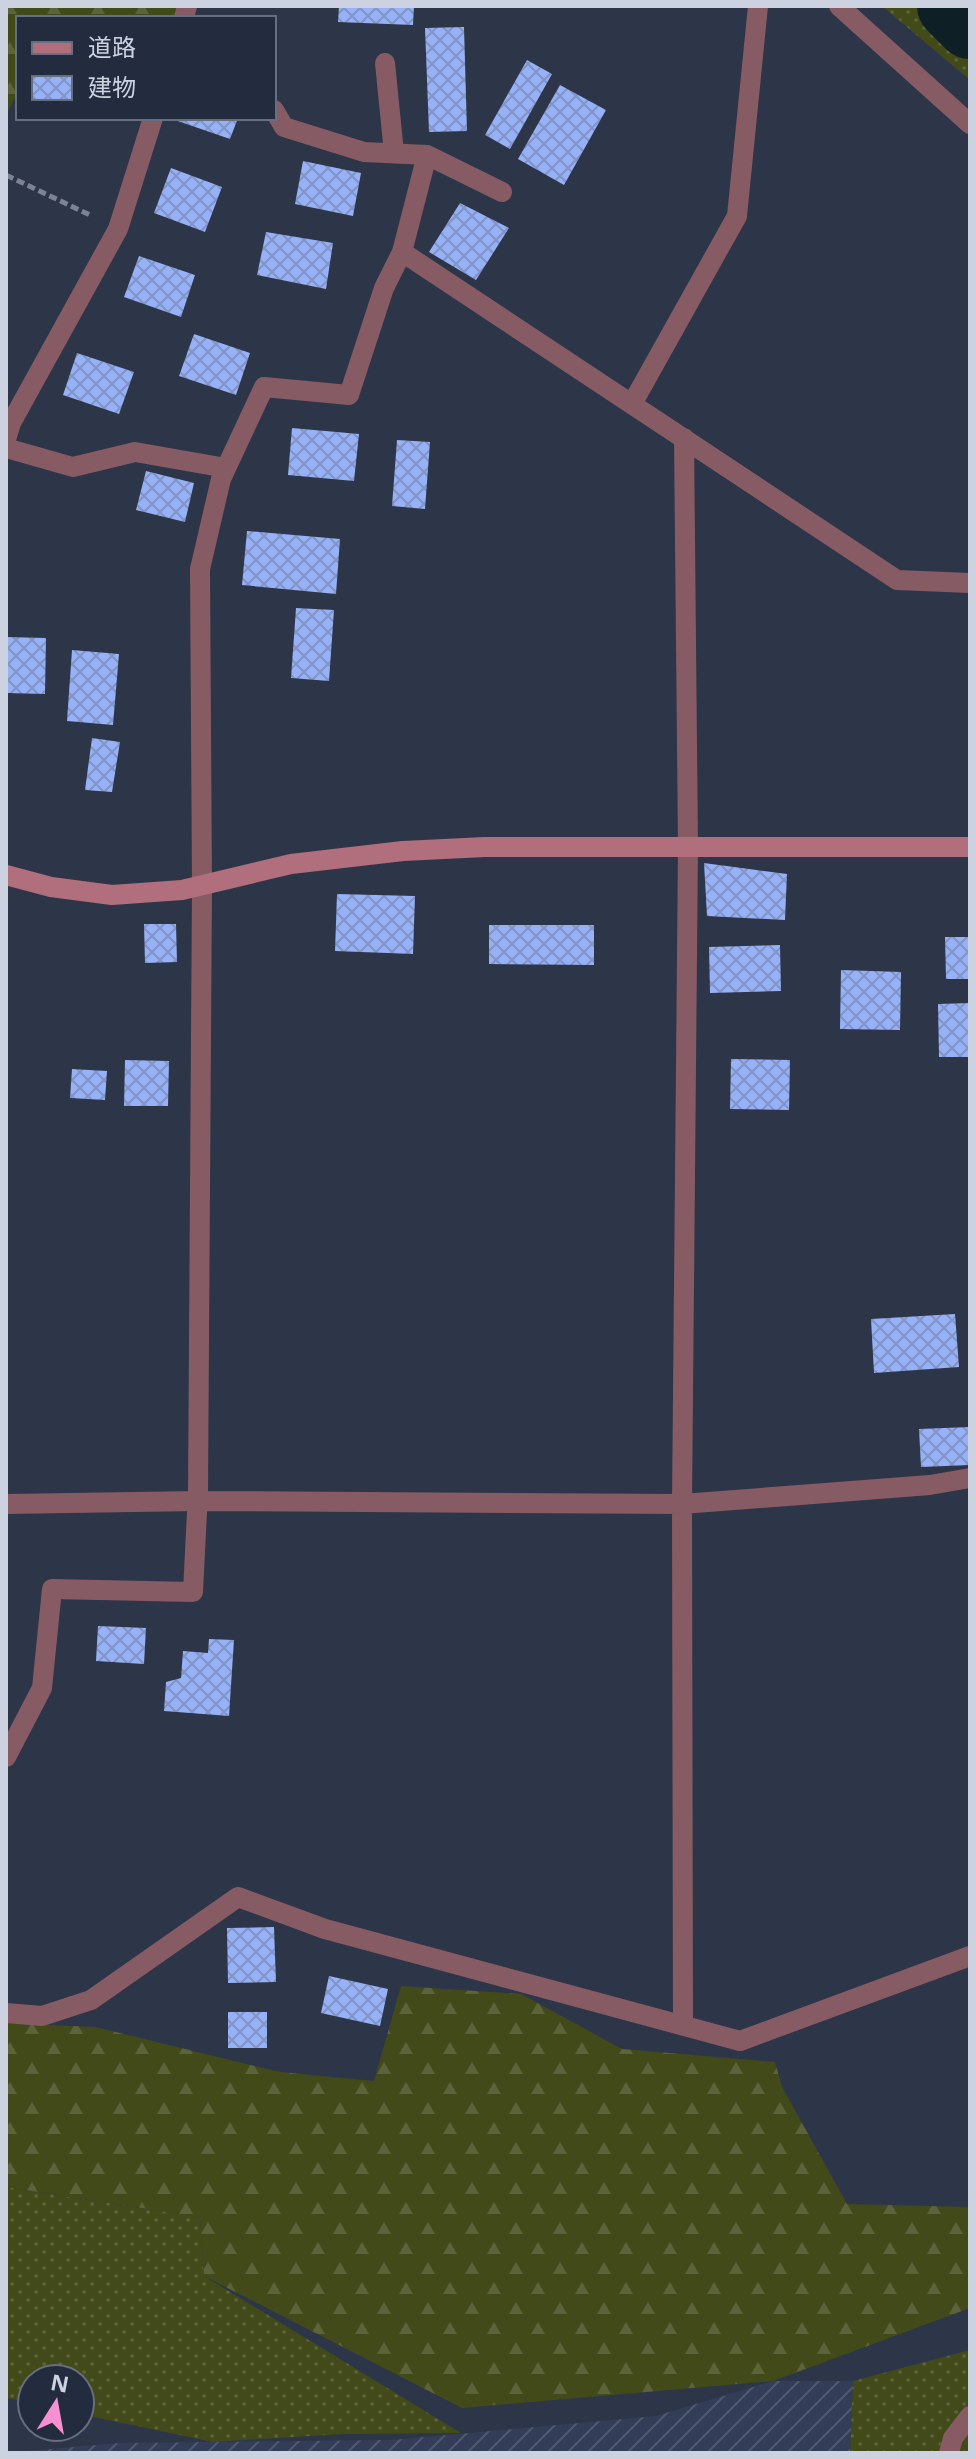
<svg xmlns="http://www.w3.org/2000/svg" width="976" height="2459" font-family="'Noto Sans','Noto Sans JP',sans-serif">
	<defs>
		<pattern id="industrial-furrows" width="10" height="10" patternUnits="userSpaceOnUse" patternTransform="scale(2)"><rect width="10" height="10" fill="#333d58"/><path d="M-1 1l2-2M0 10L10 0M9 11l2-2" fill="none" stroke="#4f5870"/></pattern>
		<pattern id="grass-dots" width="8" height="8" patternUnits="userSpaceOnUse" patternTransform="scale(2)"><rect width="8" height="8" fill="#424a19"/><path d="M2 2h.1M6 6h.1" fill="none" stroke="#5c633a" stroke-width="1.8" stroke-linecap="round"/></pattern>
		<pattern id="forest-firs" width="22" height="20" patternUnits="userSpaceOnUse" patternTransform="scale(2)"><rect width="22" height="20" fill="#424a19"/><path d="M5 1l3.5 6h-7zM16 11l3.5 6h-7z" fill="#5c633a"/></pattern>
		<pattern id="building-cross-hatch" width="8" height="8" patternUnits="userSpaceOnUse" patternTransform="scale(2)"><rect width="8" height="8" fill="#96b1f5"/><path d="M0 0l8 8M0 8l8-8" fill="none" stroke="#8094c8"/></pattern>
	</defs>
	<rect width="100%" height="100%" fill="#2d3549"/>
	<path fill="url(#industrial-furrows)" d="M773 2381H853L850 2453H6L119 2443 391 2440 656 2416Z"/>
	<path fill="url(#grass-dots)" d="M882 6H970V80Z
		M6 2187 200 2217 204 2276 461 2433 343 2434 213 2442 80 2414V2379H32V2403L6 2398Z
		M970 2350V2453H850L853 2381Z"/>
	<path fill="url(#forest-firs)" d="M6 6H183L181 18H73L57 15 55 18H18V92L6 115Z
		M401 1986 521 1994 622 2049 775 2062 782 2087 847 2204 970 2207V2308L773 2381 462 2408 204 2276 200 2217 6 2187V2023L95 2027 280 2072 374 2081Z"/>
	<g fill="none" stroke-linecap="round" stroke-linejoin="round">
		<path stroke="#0f1f26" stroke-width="68" d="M951 6 970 25"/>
	</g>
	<path fill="url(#building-cross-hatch)" d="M339 6H414L413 25 338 22Z
		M464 27 467 131 429 132 425 28Z
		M527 60 552 74 510 149 485 135Z
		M560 85 606 110 564 185 518 159Z
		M169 118H238L230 139Z
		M303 161 361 173 353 216 295 204Z
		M171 168 222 187 205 232 154 213Z
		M460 203 509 228 476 280 429 252Z
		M266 232 333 243 326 289 257 275Z
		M139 256 195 275 181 317 124 297Z
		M194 334 250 353 236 395 179 376Z
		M77 353 134 372 119 414 63 395Z
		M292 428 359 434 354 481 288 475Z
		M397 440 430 442 425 509 392 506Z
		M146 471 194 483 185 522 136 510Z
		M247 531 340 539 336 594 242 585Z
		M296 608 334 610 329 681 291 678Z
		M6 637 46 638 45 694 6 693Z
		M72 650 119 654 113 725 67 721Z
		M92 738 120 742 112 792 85 790Z
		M704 863 787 874 785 920 707 916Z
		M337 894 415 896 413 954 335 951Z
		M144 924H176L177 962 145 963Z
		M489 925H594V965L489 964Z
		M945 937H970V979H946Z
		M780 945 781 991 710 993 709 947Z
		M841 970 901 972 900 1030 840 1029Z
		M970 1003V1057H939L938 1004Z
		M731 1059 790 1060 789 1110 730 1109Z
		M125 1060 169 1061 168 1106H124Z
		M72 1069 107 1071 105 1100 70 1098Z
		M955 1314 959 1367 874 1373 871 1319Z
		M970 1427V1465L921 1467 919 1429Z
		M98 1626 146 1628 144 1664 96 1661Z
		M209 1639 234 1640 229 1716 164 1711 166 1682 181 1678 183 1651 208 1653Z
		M274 1927 276 1982 228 1983 227 1928Z
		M329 1976 388 1989 380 2026 321 2013Z
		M228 2012H267V2048H228Z"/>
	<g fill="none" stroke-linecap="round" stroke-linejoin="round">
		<path stroke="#7c8394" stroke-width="5" stroke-dasharray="8 4" stroke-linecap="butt" d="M6 175 92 216"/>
		<path stroke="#865b64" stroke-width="20" d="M385 63 394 153"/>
		<path stroke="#865b64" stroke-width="20" d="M839 6 970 124
			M184 18 187 6
			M274 110 284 127 364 152 427 155 502 192
			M427 155 402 252 897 580 970 583
			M632 404 737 216 758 6
			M6 439 11 423 118 229 153 118
			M6 448 73 467 135 452 226 468
			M6 1504 198 1501 682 1504 930 1485 970 1478
			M6 1757 42 1688 52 1589 193 1592 198 1492 202 886 200 569 221 479 264 387 349 395 384 288 402 252
			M6 2013 42 2016 91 2000 238 1897 325 1929 740 2041 970 1956
			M683 2026 682 1504 688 846 684 438
			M949 2453 953 2438 970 2416"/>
		<path stroke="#b16e7d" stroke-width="20" d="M6 875 51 887 112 895 182 890 291 864 403 851 485 847H970"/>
	</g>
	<rect width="976" height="2459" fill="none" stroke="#ccd2df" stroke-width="16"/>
	<rect x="16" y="16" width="260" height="104" fill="#232b3f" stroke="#676e7f" stroke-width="2"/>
	<rect x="32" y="42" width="40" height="12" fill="#b16e7d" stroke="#676e7f" stroke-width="2"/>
	<text x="88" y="56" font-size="24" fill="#ccd2df">道路</text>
	<rect x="32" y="76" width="40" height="24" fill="url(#building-cross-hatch)" stroke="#676e7f" stroke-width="2"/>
	<text x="88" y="96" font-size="24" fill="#ccd2df">建物</text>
	<g transform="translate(56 2403) rotate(11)"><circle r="38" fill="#232b3f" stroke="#676e7f" stroke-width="2"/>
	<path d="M0-6L14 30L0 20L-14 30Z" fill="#f690d1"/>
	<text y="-12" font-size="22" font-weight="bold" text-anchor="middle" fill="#ccd2df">N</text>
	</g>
</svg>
